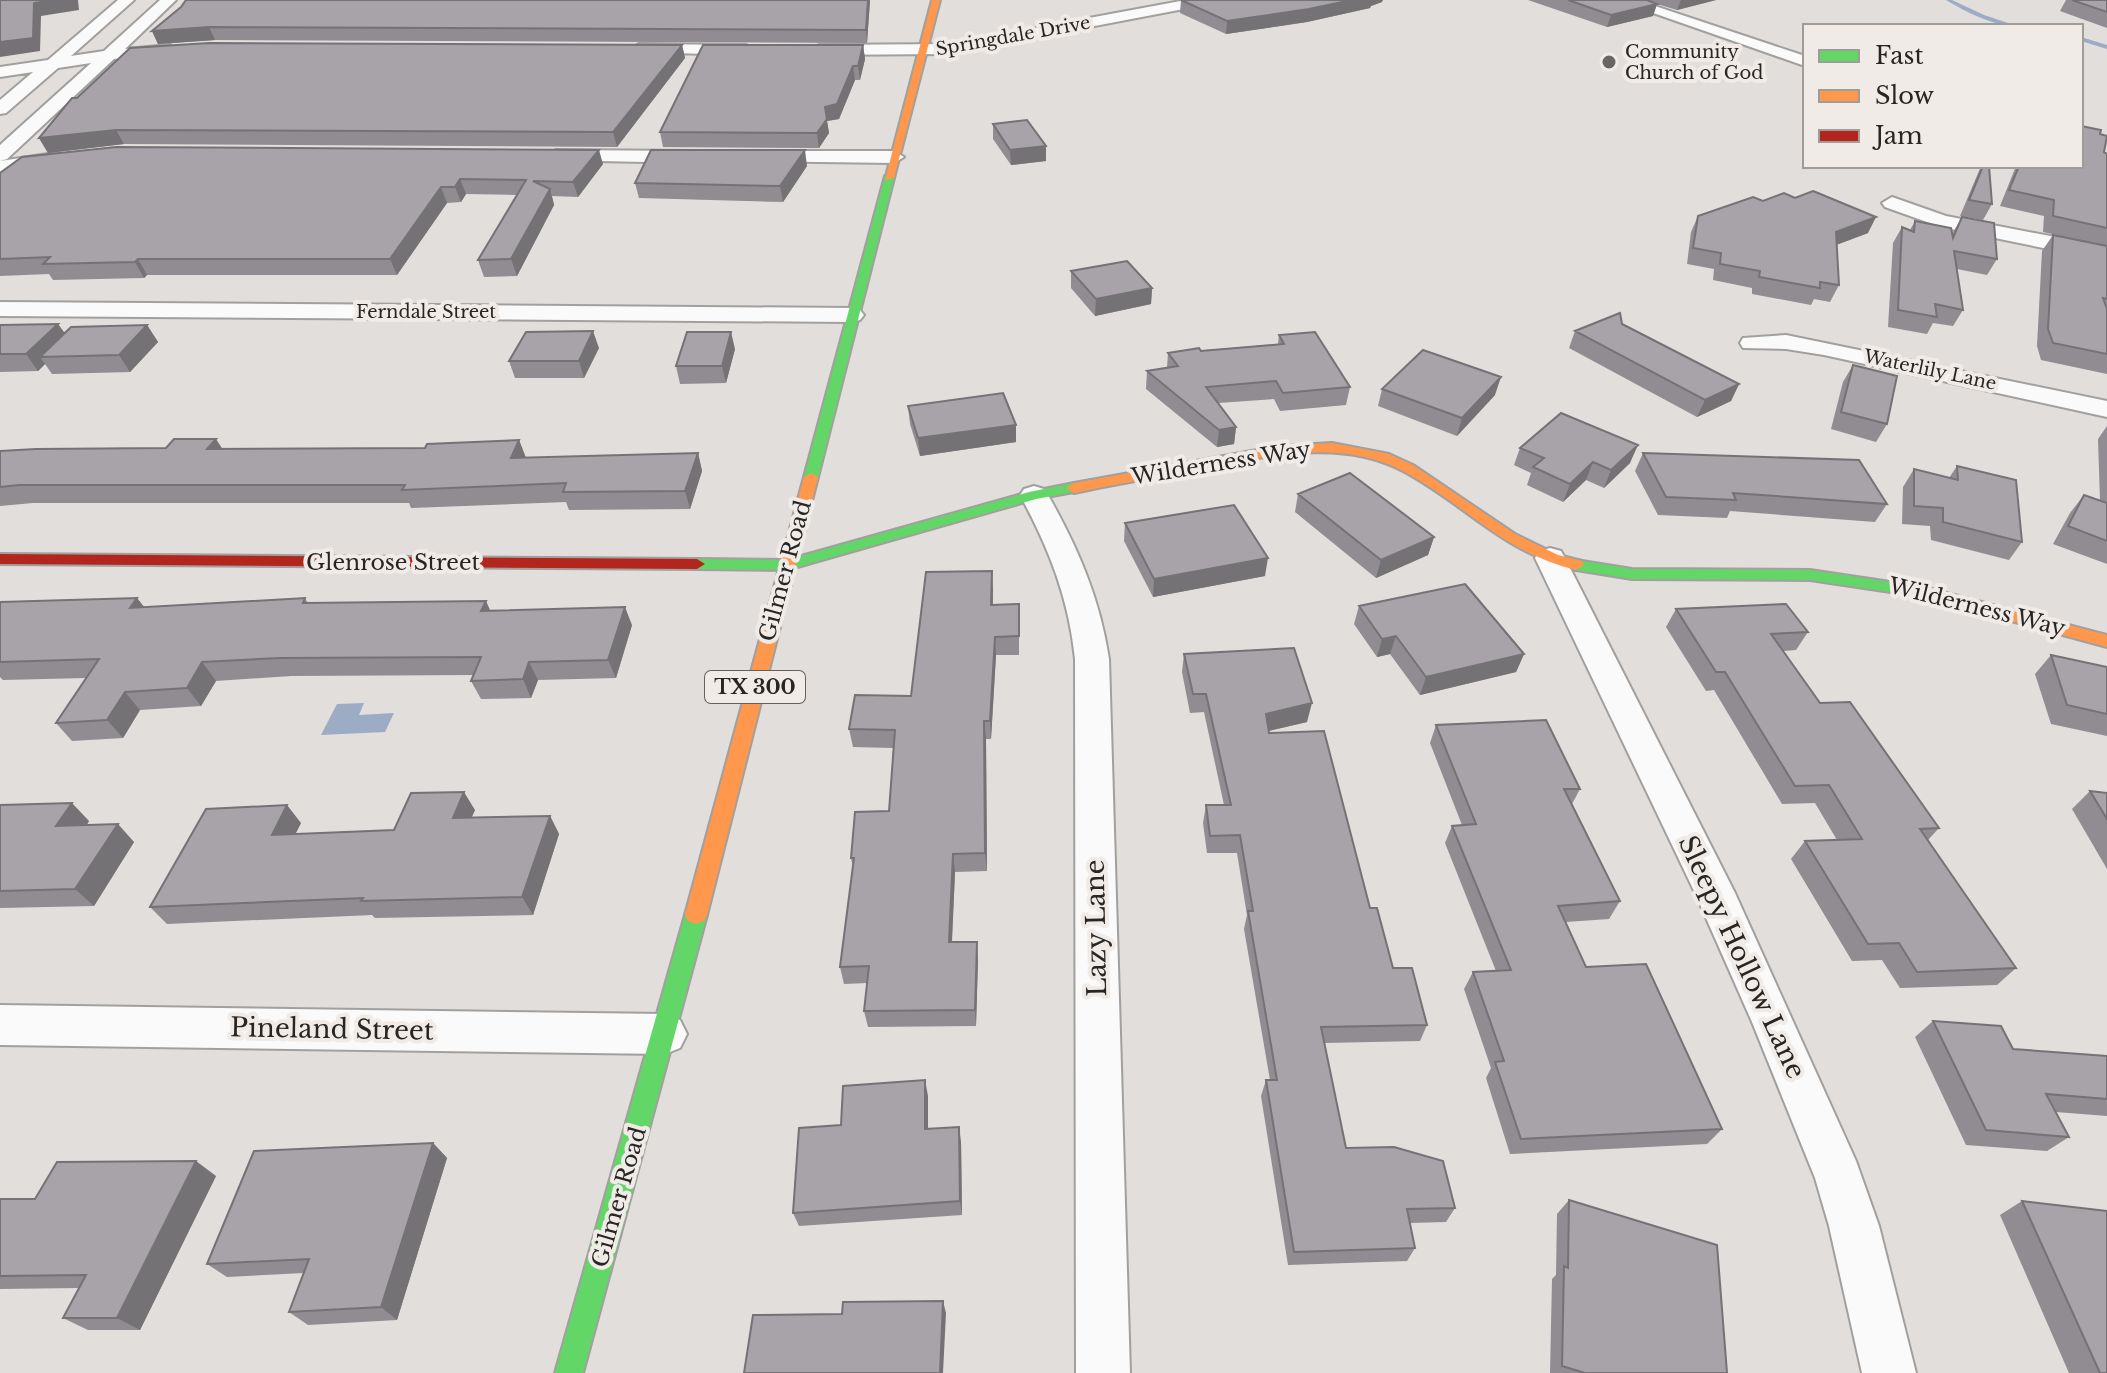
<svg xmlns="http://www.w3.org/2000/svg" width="2107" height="1373" font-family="'Libre Baskerville',serif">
	<rect width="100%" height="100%" fill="#e1dedc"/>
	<path fill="#9bacc4" d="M364 703 359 715 394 713 385 732 321 735 337 704Z"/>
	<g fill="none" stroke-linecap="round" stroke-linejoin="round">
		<path fill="#9bacc4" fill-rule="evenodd" d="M1946 0H1952L1984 15 2017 26C1993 26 1966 12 1946 0Z
			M2081 37 2107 45V49L2081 41Z"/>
		<defs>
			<path id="street" d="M118 0H134L71 56 104 51 160 0H176L125 49 170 45 178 50 176 53 114 59 7 159 0 161V145L91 63 58 68 6 113 0 114V100L33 72 0 77V67L48 60Z
				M1186 0H1217L1210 4 948 54 819 55 811 50 819 45 948 44Z
				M1616 0H1637L1805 56V66Z
				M639 44 746 45 754 50 746 55 633 52 631 49Z
				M556 150 695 151 705 157 695 163 549 160 546 156Z
				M760 151H894L904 157 894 163 753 161 750 157Z
				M55 153 65 159 62 163 0 173V161Z
				M1892 197 1946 216 2107 247V261L1941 227 1885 207 1882 203Z
				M0 302 852 308 860 310 864 315 860 320 852 322 0 316Z
				M1786 335 2107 401V417L1824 355 1786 349 1743 348 1740 343 1743 338Z
				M1034 486 1044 489 1048 495C1078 548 1100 599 1109 659L1130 1373H1076L1075 659C1069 599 1049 548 1020 495L1024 489Z
				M1550 548 1561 551 1565 558 1735 893 1856 1161 1879 1226 1916 1373H1862L1829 1226 1815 1178 1752 1022 1695 893 1535 558 1539 551Z
				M0 1005 665 1014 680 1020 687 1034 680 1048 665 1054 0 1045Z"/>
			<path id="fast" d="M885 176 894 178 818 477 816 480H806L804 477Z
				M1074 483 1082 488 1079 491 1036 499 787 570 697 569 689 564 697 559 787 560 1029 492Z
				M1576 560 1632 569 1810 570 1924 587 1932 592 1924 597 1810 580 1632 579 1570 569 1568 565 1570 561Z
				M696 906 704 909 707 915 583 1373H555L685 915 688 909Z"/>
			<path id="slow" d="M932 0H940L894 178 885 180Z
				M1332 443 1389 454 1413 465 1515 534 1558 555 1582 561 1584 565 1576 570C1499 550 1468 506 1403 471 1339 437 1266 457 1200 469 1158 477 1116 484 1074 493L1066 488 1074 483 1279 446Z
				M811 473 818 477 707 915 704 921 696 924 688 921 685 915 804 477Z
				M1924 587 2107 635V647L1918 596 1916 592Z"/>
			<path id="jam" d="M0 554 697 559 705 564 697 569 0 564Z"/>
		</defs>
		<use href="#street" stroke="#a2a09e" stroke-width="4"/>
		<use href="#fast" stroke="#a2a09e" stroke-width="4"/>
		<use href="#slow" stroke="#a2a09e" stroke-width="4"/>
		<use href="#jam" stroke="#a2a09e" stroke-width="4"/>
		<use href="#street" fill="#fafafa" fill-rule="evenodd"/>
		<use href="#fast" fill="#63d668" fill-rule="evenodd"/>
		<use href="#slow" fill="#ff974d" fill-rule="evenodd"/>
		<use href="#jam" fill="#b3261e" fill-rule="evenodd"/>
	</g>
	<path fill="#908c91" d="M186 0H870L867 43 215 40 158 44 152 31 181 7Z
		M1181 0 1382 2 1371 6 1370 8 1307 22 1226 34 1180 13Z
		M1528 0H1716L1677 10 1657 4 1653 16 1607 27Z
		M2066 0H2107V28L2060 11Z
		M682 45 685 58 617 147 124 144 48 153 39 138Z
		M863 45 865 59 860 80H855L839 119 827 121 829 133 819 148 663 147 660 132Z
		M993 124 1046 146V161L1011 165 993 139Z
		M2100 134 2104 152 2107 154V374L2041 360 2037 346 2042 251 2053 235 2084 241 2043 232 2044 216 2000 206 2016 166H2081Z
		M603 164 578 197 552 196 554 205 517 276 484 277 478 260 517 195 466 194 461 202 447 203 397 275H147L144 278 53 280 49 274 0 276V173Z
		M807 166 783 202 639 198 635 183Z
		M1981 166H1989L1992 204 1983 220 1960 216Z
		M1698 216 1868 233 1836 245 1839 285 1830 302 1814 299 1811 305 1752 294V288L1713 280 1714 269 1687 264 1691 232Z
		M1962 217 1997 259 1987 275 1957 269 1963 310 1953 326 1933 323 1927 334 1888 327 1893 243 1902 227 1910 230 1915 221 1952 234Z
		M1071 271 1152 288 1151 304 1095 316 1071 288Z
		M1622 324 1739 384 1731 401 1697 417 1569 348 1575 331Z
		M0 325 65 333 147 325 158 342 130 372 52 374 45 364 38 371 0 372Z
		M1279 335 1350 387 1346 405 1280 411 1274 399 1218 403 1236 427 1234 444 1217 447 1146 389 1147 371 1167 368 1168 353 1278 344Z
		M599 348 584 378H515L509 361Z
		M735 349 726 383 680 384 676 366Z
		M1853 365 1887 424 1876 442 1831 429 1843 382Z
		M1382 389 1495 395 1457 436 1378 406Z
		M908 406 1016 425V442L920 456 910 424Z
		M2107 426V564L2053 544 2070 513 2084 495 2100 501 2098 439Z
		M519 440 526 458 698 453 702 471 690 509 569 510 566 502 411 508 409 503H33L0 506V451L425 448Z
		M1520 448 1630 463 1604 488 1586 480 1563 502 1527 485 1531 473 1514 465Z
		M1643 453 1887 504 1875 522 1730 511 1727 518 1658 515 1635 471Z
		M1957 466 2022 542 2009 560 1931 540 1930 526 1902 524 1903 487 1914 469 1949 478Z
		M1298 494 1434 537 1428 555 1376 578 1295 512Z
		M1125 523 1265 576 1153 597 1124 541Z
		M993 589V605L1019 604V655H996L991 739H986L987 871 955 872 952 942 978 959 976 1026 868 1027 864 1011 867 983 844 984 840 967 853 867 851 858 889 811 893 748 853 747 849 729 911 696Z
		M137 598 144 607 305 598 308 603 490 611 632 625 616 678 538 680 531 698 481 699 471 681 474 675 291 676 216 681 201 706 140 710 123 738 72 741 56 723 86 678 3 680 0 677V602Z
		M1359 606 1524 654 1516 672 1420 695 1390 654 1377 657 1354 624Z
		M1676 609 1808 632 1796 650 1783 651 1820 703 1939 828 1928 840 2016 968 1997 985 1900 988 1882 960 1852 961 1791 859 1805 841 1837 840 1815 803 1782 804 1714 690 1706 691 1666 627Z
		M1184 654 1307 722 1269 731V733L1370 908 1393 968 1427 1025 1420 1041 1324 1043 1346 1148 1455 1208 1446 1222 1410 1223 1415 1248 1407 1261 1288 1265 1261 1096 1266 1080H1270L1244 929 1247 915 1237 853H1207L1203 823 1206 805H1224L1204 712 1190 713 1182 672Z
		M2051 655 2107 667V736L2051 724 2035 674Z
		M1436 725 1580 789 1572 804 1620 901 1609 919 1566 922 1586 967 1722 1129 1707 1144 1510 1154 1486 1078 1491 1068 1464 989 1473 972 1496 971 1445 843 1452 826 1462 825 1430 743Z
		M2090 791 2107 793V869L2072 809Z
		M0 805 89 821 87 825 134 842 94 906 0 908Z
		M475 810 471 817 550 816 559 834 533 915 375 918 372 915 167 924 150 907 301 823 295 834 394 830Z
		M1933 1021 2013 1049 2107 1056V1116L2056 1112 2069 1137 2047 1151 1966 1145 1915 1037Z
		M928 1096V1129L961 1142 962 1215 799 1226 793 1213 841 1125Z
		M433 1143 447 1158 397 1320 308 1325 289 1312 304 1273 227 1277 207 1264Z
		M216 1176 140 1330H88L63 1318 79 1288 0 1289V1199H35Z
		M1569 1200 1727 1373H1550L1552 1279 1556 1275 1557 1214Z
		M2022 1201 2107 1373H2069L2000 1215Z"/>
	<path fill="#757276" d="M55 0H78L79 10 41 16 40 51 0 57V42L34 3Z
		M868 0H870L867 43 866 30Z
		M1352 0H1383L1382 2 1371 6 1370 8 1307 22 1226 34 1227 21Z
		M1681 0H1716L1677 10Z
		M1657 4 1653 16 1607 27 1611 15Z
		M209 27 215 40 158 44 152 31Z
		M682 45 685 58 617 147 613 132Z
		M863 45 865 59 860 80 858 66Z
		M853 66 855 80 839 119 827 121 829 133 819 148 817 133 825 107Z
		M116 130 124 144 48 153 39 138Z
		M1046 146V161L1011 165 1010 150Z
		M599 150 603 164 578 197 573 182Z
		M805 150 807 166 783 202 780 186Z
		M460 179 466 194 461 202 455 187Z
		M441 187 447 203 397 275 390 259Z
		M550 189 554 205 517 276 511 259Z
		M1876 217 1868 233 1828 248 1836 232Z
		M138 259 147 275 144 278 135 262Z
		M1152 288 1151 304 1095 316 1096 299Z
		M58 324 70 340 40 357 45 364 38 371 26 354Z
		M147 325 158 342 130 372 119 355Z
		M593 331 599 348 584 378 579 361Z
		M731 332 735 349 726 383 722 366Z
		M1501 377 1495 395 1457 436 1462 418Z
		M1739 384 1731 401 1697 417 1705 400Z
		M1016 425V442L920 456 918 438Z
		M1236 427 1234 444 1217 447 1219 430Z
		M216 439 227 456 207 449Z
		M519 440 526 458H511Z
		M1638 445 1630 463 1604 488 1611 470Z
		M698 453 702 471 690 509 685 491Z
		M1593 462 1586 480 1563 502 1570 484Z
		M1434 537 1428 555 1376 578 1381 560Z
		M1268 558 1265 576 1153 597 1154 579Z
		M992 571 993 589 992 623 991 605Z
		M137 598 151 616 130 608Z
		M486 601 494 619 481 611Z
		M625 607 632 625 616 678 608 660Z
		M1396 636 1390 654 1377 657 1382 639Z
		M995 637 996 655 991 739 990 721Z
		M1524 654 1516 672 1420 695 1426 677Z
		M202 662 216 681 201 706 187 688Z
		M529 662 538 680 531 698 523 679Z
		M125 692 140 710 123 738 107 720Z
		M1312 703 1307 722 1263 732 1266 714Z
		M984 721 986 739 987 871 985 853Z
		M464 792 475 810 464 836 453 818Z
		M72 803 89 821 74 843 56 826Z
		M287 805 301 823 286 853 272 835Z
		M550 816 559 834 533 915 522 897Z
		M118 824 134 842 94 906 75 889Z
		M953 854 955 872 951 959 949 942Z
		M977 942 978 959 976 1026 975 1010Z
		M925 1080 928 1096V1144L925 1129Z
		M959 1127 961 1142 962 1215 960 1201Z
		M433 1143 447 1158 397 1320 381 1307Z
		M196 1161 216 1176 140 1330 117 1318Z
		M943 1301 946 1313 943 1373H940Z"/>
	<path fill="#a7a3a9" stroke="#757276" stroke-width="2" d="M0 0H55L34 3 33 38 0 42Z
		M186 0H868L866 30 209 27 152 31 181 7Z
		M1181 0H1352L1309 9 1227 21Z
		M1568 0H1647L1657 4 1611 15Z
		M2072 0H2107V12Z
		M209 43 682 45 613 132 116 130 39 138 72 98H77L130 48Z
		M703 45H863L858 66H853L837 104 825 107 827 119 817 133 660 132Z
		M1027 120 1046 146 1010 150 993 124Z
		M2081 126 2101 130 2100 134 2107 136 2104 152 2107 154V228L2053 216 2054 200 2009 190 2019 166H2081Z
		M116 147 599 150 573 182 533 181 550 189 511 259 478 260 526 180 460 179 455 187H441L390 259H138L135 262 43 264 50 257 0 259V173L22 157Z
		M651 150H805L780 186 635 183Z
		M1983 166H1989L1992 204 1969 200Z
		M1813 191 1876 217 1836 232 1839 285 1820 282V288L1759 277 1760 271 1720 264 1721 253 1693 248 1698 216 1753 197 1763 201 1784 193 1795 198Z
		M1962 217 1994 223 1997 259 1954 251 1963 310 1935 304 1937 317 1898 310 1902 227 1914 232 1915 221 1951 228 1953 238Z
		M2053 235 2107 246V299L2103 298 2107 309V354L2053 343 2048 329Z
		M1127 261 1152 288 1096 299 1071 271Z
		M1620 313 1622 324 1739 384 1705 400 1575 331Z
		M58 324 26 354H0V325Z
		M147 325 119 355 40 357 71 327Z
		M593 331 579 361H509L526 332Z
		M687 332H731L722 366H676Z
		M1315 332 1350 387 1283 393 1276 381 1206 387 1236 427 1219 430 1147 371 1178 366 1168 353 1199 348 1201 351 1284 344 1279 335Z
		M1423 350 1501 377 1462 418 1382 389Z
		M1853 365 1897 376 1887 424 1841 412Z
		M1003 393 1016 425 918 438 908 406Z
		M1561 413 1638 445 1611 470 1593 462 1570 484 1533 467 1544 458 1520 448Z
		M174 439H216L207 449 425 448 427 444 519 440 511 458 698 453 685 491 563 492 566 483 402 490 405 485H19L0 487V451L36 449 166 448Z
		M1643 453 1859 460 1887 504 1733 493 1736 500 1666 497Z
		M1957 466 2016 480 2022 542 1943 522V508L1914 506V469L1958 480Z
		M1350 473 1434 537 1381 560 1298 494Z
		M2084 495 2107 503V541L2068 526Z
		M1234 505 1268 558 1154 579 1125 523Z
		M992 571 991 605 1019 604V636L995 637 990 721H984L985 853 953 854 949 942H977L975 1010 864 1011 869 966 840 967 854 858H851L855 812 889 811 895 730 849 729 855 695 911 696 926 572Z
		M1465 584 1524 654 1426 677 1396 636 1382 639 1359 606Z
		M137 598 130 608 305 598 303 603 486 601 481 611 625 607 608 660 529 662 523 679 471 681 481 657 279 658 202 662 187 688 125 692 107 720 56 723 99 659 0 662V602Z
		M1786 604 1808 632 1771 634 1820 703 1850 702 1939 828 1920 829 2016 968 1917 972 1899 943 1868 944 1805 841 1862 839 1829 785 1795 786 1725 672H1716L1676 609Z
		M1294 648 1312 703 1266 714 1269 733 1324 731 1370 908H1377L1393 968H1412L1427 1025 1321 1027 1346 1148 1394 1147 1443 1161 1455 1208 1407 1209 1415 1248 1294 1252 1266 1080H1277L1248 911H1253L1240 835 1210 836 1206 805H1231L1206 694H1193L1184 654Z
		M2051 655 2107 667V714L2067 705Z
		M1546 720 1580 789H1564L1620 901 1558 906 1586 967 1646 964 1722 1129 1521 1139 1495 1062 1504 1061 1473 972 1511 970 1452 826 1476 824 1436 725Z
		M2090 791 2107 793V819Z
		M464 792 453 818 550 816 522 897 361 901 363 898 150 907 206 809 287 805 272 835 394 830 411 793Z
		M72 803 56 826 118 824 75 889 0 891V805Z
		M1933 1021 2001 1026 2013 1049 2107 1056V1099L2046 1094 2069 1137 1986 1130Z
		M925 1080V1129L959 1127 960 1201 793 1213 799 1128 841 1125 843 1086Z
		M433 1143 381 1307 289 1312 309 1259 207 1264 254 1151Z
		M196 1161 117 1318H63L86 1275 0 1276V1199H35L57 1162Z
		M1569 1200 1717 1245 1727 1373H1585L1562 1366 1564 1266 1568 1268Z
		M2022 1201 2107 1211V1373H2100Z
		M943 1301 940 1373H744L753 1315 842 1314 843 1302Z"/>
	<circle fill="#686664" stroke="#f0ebe7" stroke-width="3" cx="1609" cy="62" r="8"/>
	<g text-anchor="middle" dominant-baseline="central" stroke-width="8" stroke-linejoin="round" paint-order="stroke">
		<g font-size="18" fill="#272624" stroke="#f0ebe7">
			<text transform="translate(1013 36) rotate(-10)">Springdale Drive</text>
			<text x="426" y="312">Ferndale Street</text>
			<text transform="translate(1930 370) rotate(12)">Waterlily Lane</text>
		</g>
		<g font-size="18" fill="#272624" stroke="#f0ebe7" text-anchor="start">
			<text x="1625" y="52">Community<tspan x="1625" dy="21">Church of God</tspan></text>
		</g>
		<rect fill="#f0ebe7" stroke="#63615e" stroke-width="2" x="705" y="671" width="100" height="32" rx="6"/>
		<g font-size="20" font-weight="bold" fill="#272624">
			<text x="755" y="687">TX 300</text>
		</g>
		<g font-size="22" fill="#272624" stroke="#f0ebe7">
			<text transform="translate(1221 463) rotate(-9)">Wilderness Way</text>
			<text x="393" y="562">Glenrose Street</text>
			<text transform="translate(785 571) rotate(-75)">Gilmer Road</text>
			<text transform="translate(1977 607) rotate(14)">Wilderness Way</text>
			<text transform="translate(619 1197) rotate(-74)">Gilmer Road</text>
		</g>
		<g font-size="26" fill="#272624" stroke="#f0ebe7">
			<text transform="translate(1096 928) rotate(-91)">Lazy Lane</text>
			<text transform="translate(1742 957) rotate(65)">Sleepy Hollow Lane</text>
			<text transform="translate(332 1029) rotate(1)">Pineland Street</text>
		</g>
	</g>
	<rect x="1803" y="24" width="280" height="144" fill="#f0ebe7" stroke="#a09c99" stroke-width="2"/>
	<rect x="1819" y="50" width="40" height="12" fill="#63d668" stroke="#a09c99" stroke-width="2"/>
	<text x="1875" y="64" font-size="24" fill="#272624">Fast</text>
	<rect x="1819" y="90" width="40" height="12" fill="#ff974d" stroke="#a09c99" stroke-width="2"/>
	<text x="1875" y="104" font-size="24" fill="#272624">Slow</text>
	<rect x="1819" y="130" width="40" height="12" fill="#b3261e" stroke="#a09c99" stroke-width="2"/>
	<text x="1875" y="144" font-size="24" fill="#272624">Jam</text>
</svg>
